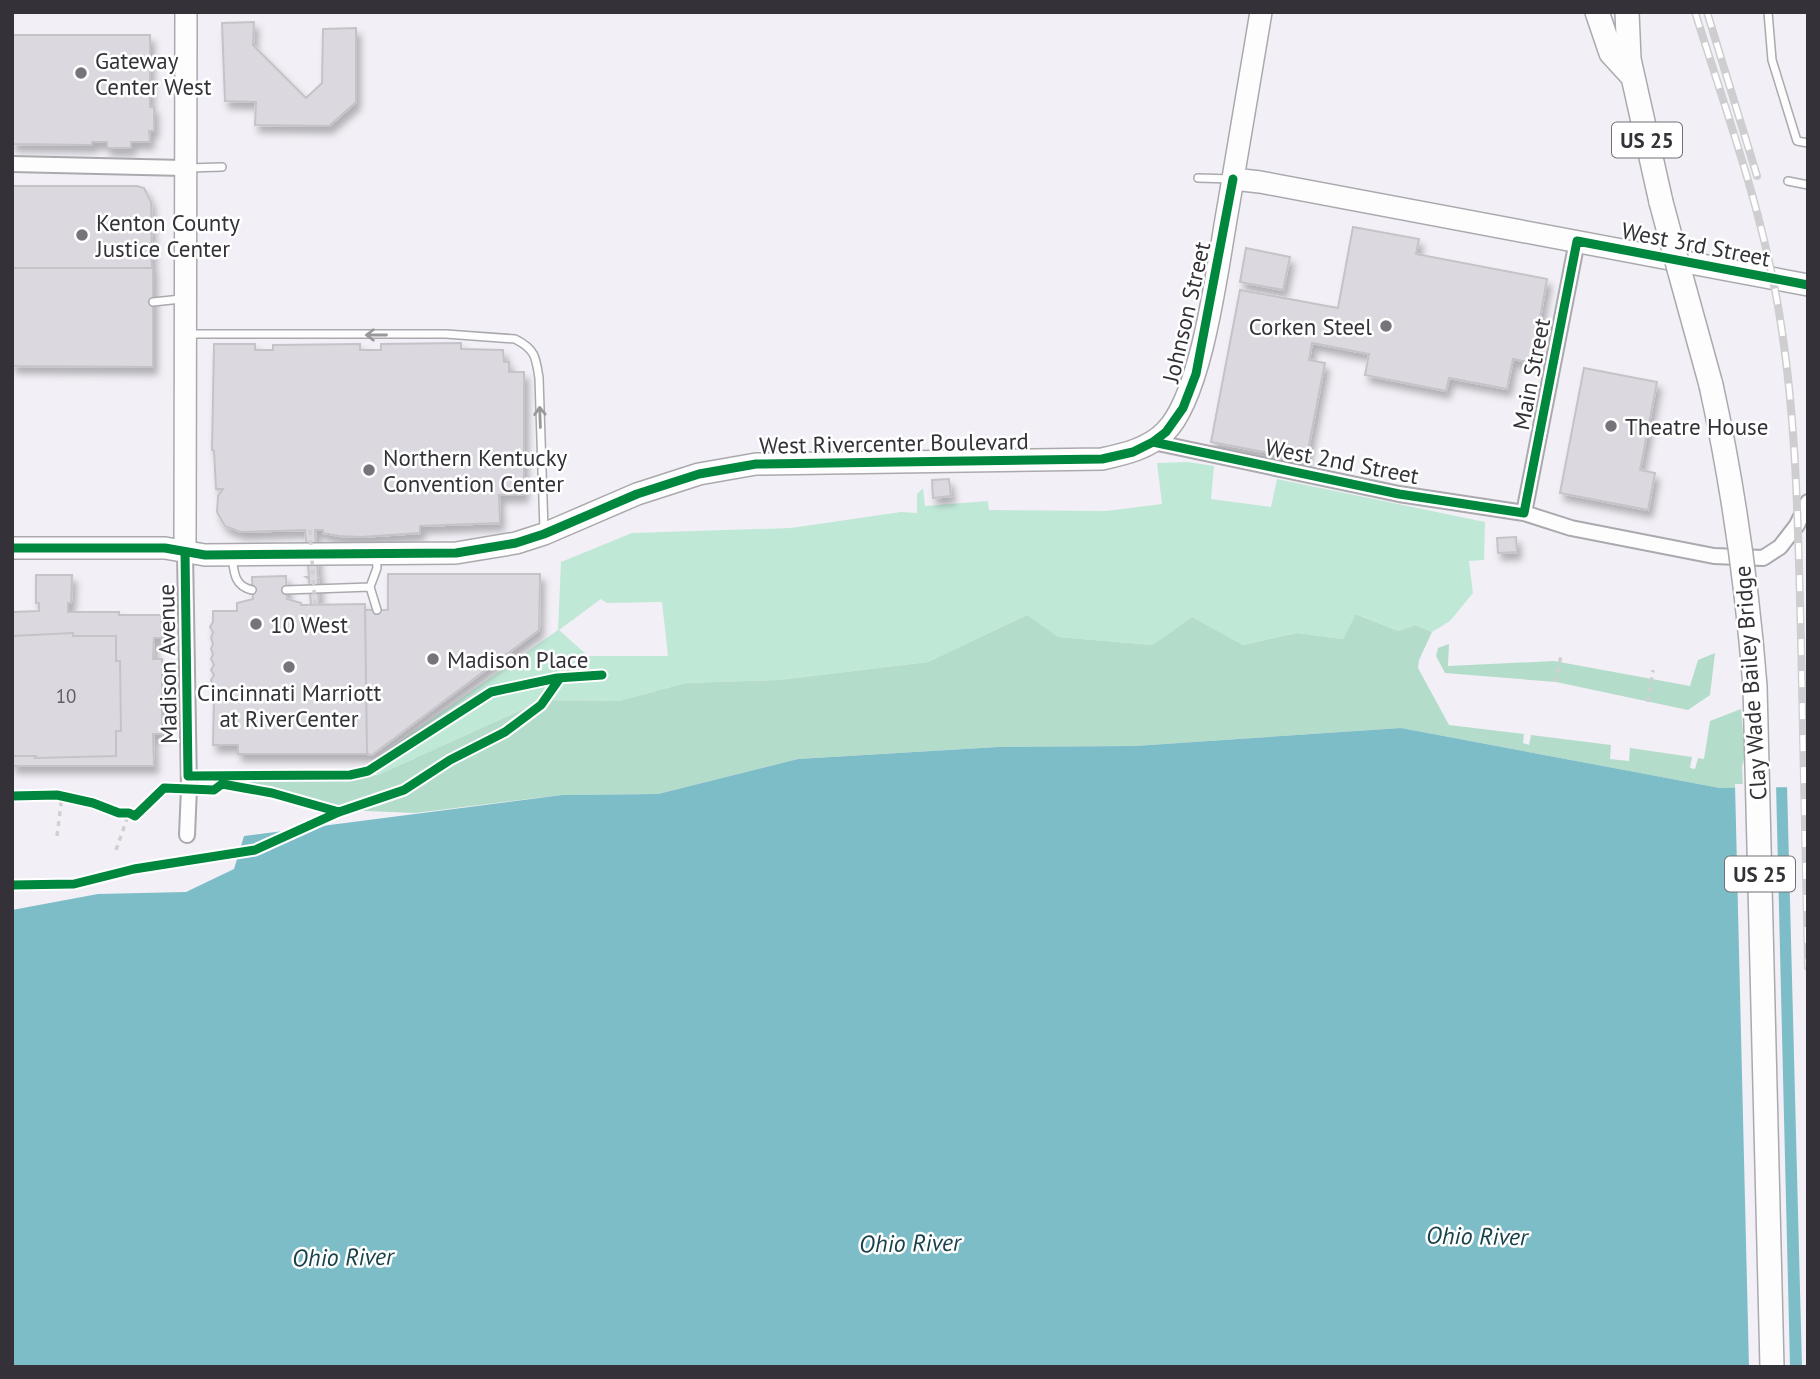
<svg xmlns="http://www.w3.org/2000/svg" width="1820" height="1379" font-family="'PT Sans',sans-serif">
	<defs>
		<filter id="shadow"><feDropShadow dx="4" dy="7" stdDeviation="3.5" flood-color="#0004"/></filter>
	</defs>
	<rect width="100%" height="100%" fill="#f2f0f6"/>
	<path fill="#c0e8d7" fill-rule="evenodd" d="M1188 462 1214 466 1211 499 1271 507 1277 479 1485 522 1484 560 1469 561 1473 593 1450 621 1432 632 1415 625 1398 631 1357 614 1343 639 1297 633 1243 645 1192 617 1154 645 1057 637 1027 615 928 662 779 680 686 683 619 701 543 700 378 775 361 769 558 630 561 562 632 533 791 528 901 512 917 513V494L923 488 925 506 988 501 989 510 1106 511 1162 504 1157 463ZM601 599 607 603 662 602 668 656H588L559 630Z"/>
	<path fill="#b4dccb" d="M1356 614 1398 631 1415 625 1432 632 1419 660 1418 668 1449 725 1524 734 1523 743 1529 745 1531 735 1611 745 1610 759 1629 761 1630 748 1692 757 1690 768 1695 769 1698 758 1704 759 1710 721 1741 709 1745 755 1742 767 1743 788H1720L1401 728 1135 746 998 747 798 759 658 794 562 795 415 813 342 810 237 779 378 775 543 700 619 701 686 683 779 680 928 662 1027 615 1058 637 1153 645 1192 617 1243 645 1297 633 1343 639Z
		M1449 644 1448 666 1554 661 1690 686 1698 660 1715 653 1710 695 1688 710 1556 682 1445 673 1436 656 1438 648Z"/>
	<path fill="#7dbdc8" d="M1401 728 1720 788 1808 787V1367H12V910L98 894 186 892 234 869 244 836 562 795 658 794 798 759 998 747 1135 746Z"/>
	<path fill="#f2f0f6" d="M1735 784H1776L1790 1367H1749Z
		M1787 784H1808V1367H1802Z"/>
	<path fill="#dbd9df" stroke="#c5c3c8" stroke-width="2" filter="url(#shadow)" d="M254 22 253 45 306 98 322 83 323 29 356 28V102L329 126 255 125 256 102 225 101 222 23Z
		M12 35H150V107H154V131H149L150 142H131V148H107V142H92V145L12 144Z
		M12 186H137L144 188 151 202 152 268H12Z
		M1353 227 1419 239 1416 254 1547 279 1532 363 1513 359 1507 389 1449 378 1446 391 1365 375 1369 354 1312 343 1309 360 1325 363 1306 460 1211 442 1240 290 1338 308Z
		M1246 248 1290 257 1283 290 1240 282Z
		M12 268H153V367L12 366Z
		M461 343V349L503 350 504 362H509V372H524V495H499L500 523 420 526V533L361 537 339 536 323 533V530H315L318 576H320V579H318L319 605H311L309 579 306 577H309L305 530 241 532 225 526 217 512 218 496 223 489H216L214 451 212 450 214 344H255V350H273V345L360 344V350H381V344Z
		M1584 368 1657 382 1640 470 1655 473 1648 510 1560 493Z
		M949 479 951 496 933 498 932 480Z
		M1516 537 1517 552 1498 553 1497 538Z
		M388 574H540L539 630 372 755 367 754 365 610H388Z
		M36 575H72L71 603H68V612H119V615H161L162 638H154L153 659H162V734H153L154 766H12V612L39 611V603H36Z
		M286 576 287 599 301 603V605L365 604 367 754H238V745H213L214 696 211 691 214 686 211 680 214 675 211 670 214 665 211 659 213 654 211 649 213 644 211 638 213 632 210 627 213 622V611H237V603L253 599 252 577Z
		M73 633V636H116V661H120L121 731H116V756L35 758 36 756H12V636Z"/>
	<g fill="none" stroke-linecap="round" stroke-linejoin="round">
		<defs>
			<path id="lane" d="M1768 12 1772 60 1797 141 1808 143
				M188 168 222 167
				M1198 178 1232 179
				M1788 181 1808 185
				M153 302 181 299
				M189 334H446L515 339C535 349 536 357 539 378L544 530
				M232 556C234 572 234 586 252 590
				M370 587 377 610
				M286 590 370 587 377 568 376 557"/>
			<path id="street" d="M12 164 184 168
				M1153 442 1399 494 1524 513 1571 528 1714 556 1763 558 1780 547 1797 525 1808 502
				M1524 513 1577 241
				M185 552 189 788 187 835"/>
			<path id="secondary" d="M1233 179 1260 182 1808 285
				M12 548H165L205 555 456 553 516 543 544 534 637 494 699 474 756 464 1102 459C1124 454 1148 449 1165 432 1203 395 1218 262 1228 208 1239 142 1250 77 1261 12
				M185 552 186 12"/>
			<path id="primary" d="M1597 12 1611 53 1633 77
				M1627 12 1629 59 1661 202
				M1679 269 1711 385"/>
		</defs>
		<use href="#lane" stroke="#aaa9ae" stroke-width="10"/>
		<use href="#street" stroke="#aaa9ae" stroke-width="18"/>
		<use href="#secondary" stroke="#aaa9ae" stroke-width="24"/>
		<use href="#primary" stroke="#aaa9ae" stroke-width="26"/>
		<path stroke="#d0d0d2" stroke-width="3.5" stroke-dasharray="5 5" stroke-linecap="butt" d="M1556 682 1561 655
			M1648 702 1653 670
			M57 836 62 796
			M116 850 129 813"/>
		<use href="#lane" stroke="#fdfdfe" stroke-width="7"/>
		<use href="#street" stroke="#fdfdfe" stroke-width="14"/>
		<use href="#secondary" stroke="#fdfdfe" stroke-width="21"/>
		<use href="#primary" stroke="#fdfdfe" stroke-width="23"/>
		<defs>
			<path id="rail" d="M1695 12C1726 111 1762 210 1779 312 1797 420 1798 529 1801 639 1803 748 1805 857 1808 967
				M1707 12 1757 176"/>
		</defs>
		<use href="#rail" stroke="#ceced0" stroke-width="8"/>
		<use href="#rail" stroke="#fff" stroke-width="5" stroke-dasharray="16" stroke-linecap="butt"/>
		<defs>
			<path id="primary-bridge" d="M1661 202 1679 269
				M1711 385C1733 485 1747 584 1755 686L1772 1367"/>
		</defs>
		<use href="#primary-bridge" stroke="#aaa9ae" stroke-width="26" stroke-linecap="butt"/>
		<path stroke="#d0d0d2" stroke-width="3.5" stroke-dasharray="5 5" stroke-linecap="butt" d="M310 530 315 605"/>
		<use href="#primary-bridge" stroke="#fdfdfe" stroke-width="23"/>
		<defs>
			<path id="cycleway" d="M1153 442 1399 494 1524 513 1577 241 1808 285
				M12 548H165L205 555 456 553 516 543 544 534 637 494 699 474 756 464 1102 459 1133 452 1153 442 1166 432 1183 408 1196 374 1233 179
				M185 552 188 776 350 775 368 771 491 692 557 678 602 675
				M12 796 57 795 93 803 119 813H129L135 816 164 788 214 790 222 784 272 793 339 812
				M12 885 74 884 134 869 255 850 339 812 404 790 450 760 505 732 541 705 560 678"/>
		</defs>
		<use href="#cycleway" stroke="#fff" stroke-width="13"/>
		<use href="#cycleway" stroke="#00873e" stroke-width="9"/>
	</g>
	<defs><path id="oneway-shaft" d="M-6 0H5M1.5-3L5.5 0L1.5 3" fill="none" stroke-width="1.6" stroke-linecap="round" stroke-linejoin="round" transform="scale(1.75)"/></defs>
	<g stroke="#98989b">
		<use href="#oneway-shaft" transform="translate(376 335) rotate(180)"/>
		<use href="#oneway-shaft" transform="translate(540 417) rotate(-92)"/>
	</g>
	<g fill="#76747a" stroke="#fff" stroke-width="2.5">
		<circle cx="81" cy="73" r="7"/>
		<circle cx="82" cy="235" r="7"/>
		<circle cx="1386" cy="326" r="7"/>
		<circle cx="1611" cy="426" r="7"/>
		<circle cx="369" cy="470" r="7"/>
		<circle cx="256" cy="624" r="7"/>
		<circle cx="433" cy="659" r="7"/>
		<circle cx="289" cy="667" r="7"/>
	</g>
	<g text-anchor="middle" dominant-baseline="central" stroke-width="5" stroke-linejoin="round" paint-order="stroke">
		<g font-size="19" fill="#5e5c62">
			<text x="66" y="696">10</text>
		</g>
		<g fill="#fff" stroke="#717074" stroke-width="2">
			<rect x="1612" y="122.5" width="70" height="35" rx="5"/>
			<rect x="1725" y="856.5" width="70" height="35" rx="5"/>
		</g>
		<g font-size="21" font-weight="bold" fill="#343238">
			<text x="1647" y="140">US 25</text>
			<text x="1760" y="874">US 25</text>
		</g>
		<g font-size="23" fill="#343238" stroke="#fff" text-anchor="start">
			<text x="95" y="60">Gateway<tspan x="95" dy="26">Center West</tspan></text>
			<text x="96" y="222">Kenton County<tspan x="96" dy="26">Justice Center</tspan></text>
			<text x="1372" y="326" text-anchor="end">Corken Steel</text>
			<text x="1625" y="426">Theatre House</text>
			<text x="383" y="457">Northern Kentucky<tspan x="383" dy="26">Convention Center</tspan></text>
			<text x="270" y="624">10 West</text>
			<text x="447" y="659">Madison Place</text>
			<text x="289" y="692" text-anchor="middle">Cincinnati Marriott<tspan x="289" dy="26">at RiverCenter</tspan></text>
		</g>
		<g font-size="23" fill="#343238" stroke="#fff">
			<text transform="translate(1696 244) rotate(11)">West 3rd Street</text>
			<text transform="translate(1186 312) rotate(-77)">Johnson Street</text>
			<text transform="translate(1531 374) rotate(-79)">Main Street</text>
			<text transform="translate(894 443) rotate(-1)">West Rivercenter Boulevard</text>
			<text transform="translate(1342 461) rotate(11)">West 2nd Street</text>
			<text transform="translate(167 664) rotate(-91)">Madison Avenue</text>
			<text transform="translate(1750 683) rotate(-94)">Clay Wade Bailey Bridge</text>
		</g>
		<g font-size="24" font-style="italic" fill="#184249" stroke="#fff">
			<text transform="translate(1477 1236) rotate(1)">Ohio River</text>
			<text transform="translate(910 1243) rotate(-1)">Ohio River</text>
			<text transform="translate(343 1257) rotate(-1)">Ohio River</text>
		</g>
	</g>
	<rect width="1820" height="1379" fill="none" stroke="#343238" stroke-width="28"/>
</svg>
